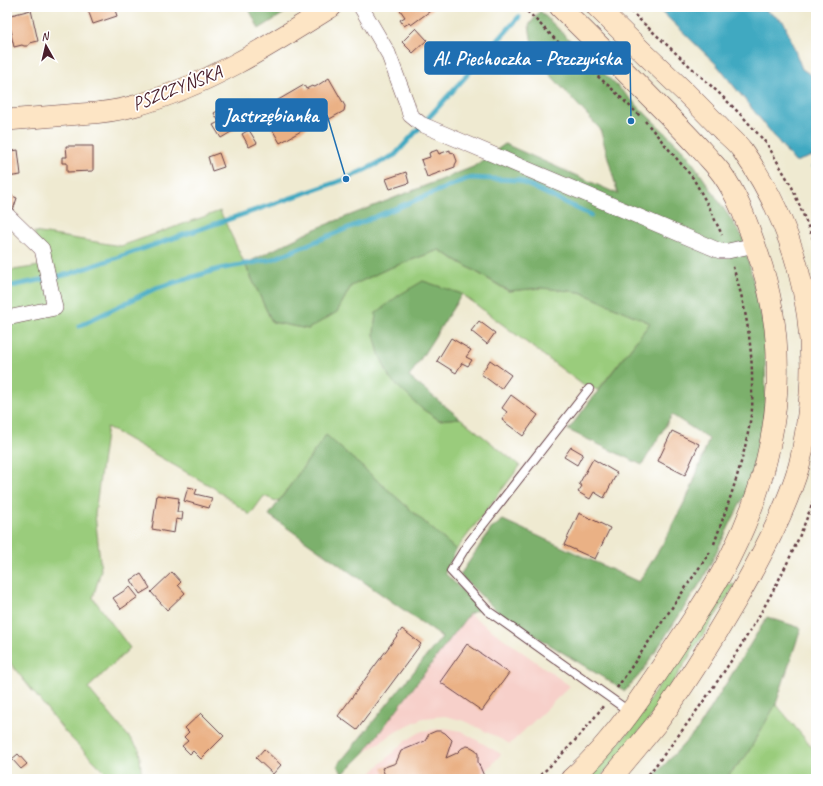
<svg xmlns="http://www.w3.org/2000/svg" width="823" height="786" font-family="Caveat,sans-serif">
	<rect width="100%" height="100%" fill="#fff"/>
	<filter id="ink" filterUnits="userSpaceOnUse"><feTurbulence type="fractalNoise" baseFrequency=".025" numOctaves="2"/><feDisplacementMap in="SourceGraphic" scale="8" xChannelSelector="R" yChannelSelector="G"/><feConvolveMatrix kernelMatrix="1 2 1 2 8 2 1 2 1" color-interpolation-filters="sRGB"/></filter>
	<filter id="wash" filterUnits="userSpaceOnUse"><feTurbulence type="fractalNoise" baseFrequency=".012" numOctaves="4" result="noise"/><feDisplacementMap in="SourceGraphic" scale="16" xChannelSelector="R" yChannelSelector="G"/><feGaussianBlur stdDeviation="0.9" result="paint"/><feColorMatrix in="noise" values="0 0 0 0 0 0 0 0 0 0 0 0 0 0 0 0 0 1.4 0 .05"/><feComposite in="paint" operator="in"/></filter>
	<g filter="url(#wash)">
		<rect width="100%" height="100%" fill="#efead1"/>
		<path fill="#f7d0ca" d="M469 614 570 686 510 744 465 721 445 716 423 718 400 729 364 753 442 648Z
			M445 728 461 731 501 754 483 775 477 779H365L404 742 422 731Z"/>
		<path fill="#9acc7c" stroke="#727654" d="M220 211 272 322 308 329 337 312 351 286 387 269 439 250 508 291 541 288 580 292 650 323 598 390 583 385 462 294 423 281 376 313 374 334 379 354 410 396 421 408 439 420 460 418 520 466 456 550 326 435 278 502 264 496 250 515 214 488 107 427 95 514 101 570 93 598 130 648 88 688 139 749 142 779H112L66 733 7 659V271L46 265 34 232 121 246Z
			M725 584 735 585 648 721 599 779H584L628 733Z
			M776 704 816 752V779H732L729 775 746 756Z"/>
		<path fill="#7bb06c" stroke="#62684c" d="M248 7H294L259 29Z
			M540 11 687 154 743 237 765 332 766 443 751 482 703 579 642 672 625 691 500 614 460 575 491 529 503 520 639 582 665 540 691 489 709 439 672 415 642 465 568 430 650 323 580 292 541 288 509 291 439 250 387 269 351 286 337 312 308 329 272 322 245 264 315 229 473 167 505 144 618 194 600 129 534 57 529 25Z
			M423 281 462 294 409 377 460 418 439 420 421 408 390 379 379 354 374 334 376 313 399 295Z
			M326 435 456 550 445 573 480 609 469 614 364 753 343 774 337 766 442 637 269 515Z
			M767 617 801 628 776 704 746 756 725 779H651L698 729Z"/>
		<path fill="#41a9c1" stroke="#466476" d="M657 7H761L784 22 802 69 816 78V155L795 162 716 64Z"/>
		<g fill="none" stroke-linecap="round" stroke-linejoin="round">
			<path stroke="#41a9c1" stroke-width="5" d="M814 166 816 167
				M7 287 69 274 346 179 395 155 519 17
				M79 326 156 288 219 269 273 259 469 178 518 180 591 215"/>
		</g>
		<g id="blocks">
			<path fill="#eab185" d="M87 7H114L117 16 93 24Z
				M398 7H432L433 9 411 25 409 23 404 26 400 20 405 17Z
				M31 10 38 41 30 43 28 46H24L22 45 14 47 11 34H12L7 16Z
				M416 28 427 40 413 53 402 42Z
				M329 78 345 106 344 111 326 121 324 118 280 143 261 110 304 85 306 89 312 86 315 87Z
				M236 101 248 122 221 138 213 125 219 122 214 113Z
				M249 130 257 143 249 147 242 134Z
				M66 146H93V171L67 172V163H62V157H67Z
				M18 150 21 175 7 177V152Z
				M437 150 439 154 450 150V152L454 153 457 161 455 165V167L427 177 421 160 430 157 429 153Z
				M219 153 224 167 212 171 208 157Z
				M406 172 409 183 390 189 386 179Z
				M8 194 17 198 13 210 7 208Z
				M479 321 495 333 487 344 471 331Z
				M451 338 471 350 466 357 472 360 468 366 462 363 456 373 437 361Z
				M490 360 511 375 501 389 481 374Z
				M511 395 538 415 523 436 502 420 507 412 502 408Z
				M672 431 699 444 685 475 658 461Z
				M571 447 583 454 577 465 564 457Z
				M593 459 617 473 604 498 594 492 590 499 578 492 582 486 579 484Z
				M188 487 197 489 195 494 212 498 209 508 184 501Z
				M157 495 179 498 177 512H183L182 520 176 519 174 533 152 529Z
				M579 513 610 528 595 559 564 545Z
				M172 572 181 582 178 585 185 593 167 610 151 592Z
				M141 574 150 588 140 594 131 580Z
				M130 587 138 597 121 609 113 598Z
				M402 629 421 644 357 730 338 716Z
				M467 644 509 673 482 711 440 682Z
				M201 713 224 736 201 759 193 751 190 754 182 746 188 741 184 737 189 732 185 728Z
				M436 731H441L445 733 452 740 446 758 457 753 462 748 467 746 471 747 476 750 478 754V762L484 776 476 779H376L381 777 386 778 382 768 396 763 401 751 425 741 429 734Z
				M264 749 281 765 273 774 256 758Z
				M18 754 27 764 21 769 12 759Z"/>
		</g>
	</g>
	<g filter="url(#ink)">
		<use href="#blocks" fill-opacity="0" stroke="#633d44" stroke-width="1"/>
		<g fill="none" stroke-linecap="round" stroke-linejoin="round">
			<defs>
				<path id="lane" d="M589 389 467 545 451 571 488 611 630 712"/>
				<path id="street" d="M361 7 388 53 407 104 410 115 421 124 720 251H728L755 245
					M7 215 42 249 55 308 7 318"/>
				<path id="secondary" d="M560 7C594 40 627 73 660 107 675 122 690 137 704 153 710 160 717 167 722 174 738 196 747 223 756 248 793 351 780 457 732 553 718 583 698 611 680 639 655 677 630 716 600 750 591 760 581 770 571 779
					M597 7C626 36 655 64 685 92 698 105 711 118 723 131 730 137 737 143 742 150 793 222 816 307 810 394 808 418 805 442 799 466 785 512 762 555 738 597 713 640 687 683 657 723 642 742 626 760 611 779
					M7 120C31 118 56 116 80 114 98 113 117 111 134 106 206 86 269 46 331 7"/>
			</defs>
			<use href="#lane" stroke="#633d44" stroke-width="10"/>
			<use href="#street" stroke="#633d44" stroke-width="16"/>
			<use href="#secondary" stroke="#633d44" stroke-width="22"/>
			<path stroke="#633d44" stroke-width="2.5" stroke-dasharray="3 3" stroke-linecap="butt" d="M523 7 560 44 609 86 640 116
				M626 7 721 95 744 118 767 144 792 187 816 246
				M645 121 693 178 709 207 722 235
				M714 544C729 501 745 459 751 415 753 407 752 398 752 390 753 348 746 305 732 264
				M617 688 710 552
				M536 779C560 757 584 733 603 706
				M645 779C713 692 780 599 816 493"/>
			<use href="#lane" stroke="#fff" stroke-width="8"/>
			<use href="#street" stroke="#fff" stroke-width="15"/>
			<use href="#secondary" stroke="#fde5c5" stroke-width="21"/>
		</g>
	</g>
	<g text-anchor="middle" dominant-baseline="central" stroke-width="3.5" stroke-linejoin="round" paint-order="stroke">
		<g font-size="19" fill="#4a1f2b" stroke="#fff">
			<text transform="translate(177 88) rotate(-21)">PSZCZYŃSKA</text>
		</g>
	</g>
	<path fill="none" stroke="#1f6fb2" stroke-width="1.5" d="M631 121L630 58M346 179L327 115"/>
	<g fill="#1f6fb2" stroke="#fff" stroke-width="1.5">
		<circle cx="631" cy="121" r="4"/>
		<circle cx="346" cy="179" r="4"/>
	</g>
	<g fill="#1f6fb2" stroke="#1f6fb2" stroke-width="1.5">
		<rect x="425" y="42" width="205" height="32" rx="4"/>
		<rect x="216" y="99" width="111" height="32" rx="4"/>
	</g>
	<g font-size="20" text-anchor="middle" font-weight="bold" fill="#fff">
		<text x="527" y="65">Al. Piechoczka - Pszczyńska</text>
		<text x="271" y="122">Jastrzębianka</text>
	</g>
	<rect width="823" height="786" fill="none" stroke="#fff" stroke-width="24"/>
	<g transform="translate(46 46) rotate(352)" stroke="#ffffff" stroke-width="3" paint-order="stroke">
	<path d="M0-3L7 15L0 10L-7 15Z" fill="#4a1f2b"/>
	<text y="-6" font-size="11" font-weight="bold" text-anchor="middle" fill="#4a1f2b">N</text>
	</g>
</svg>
